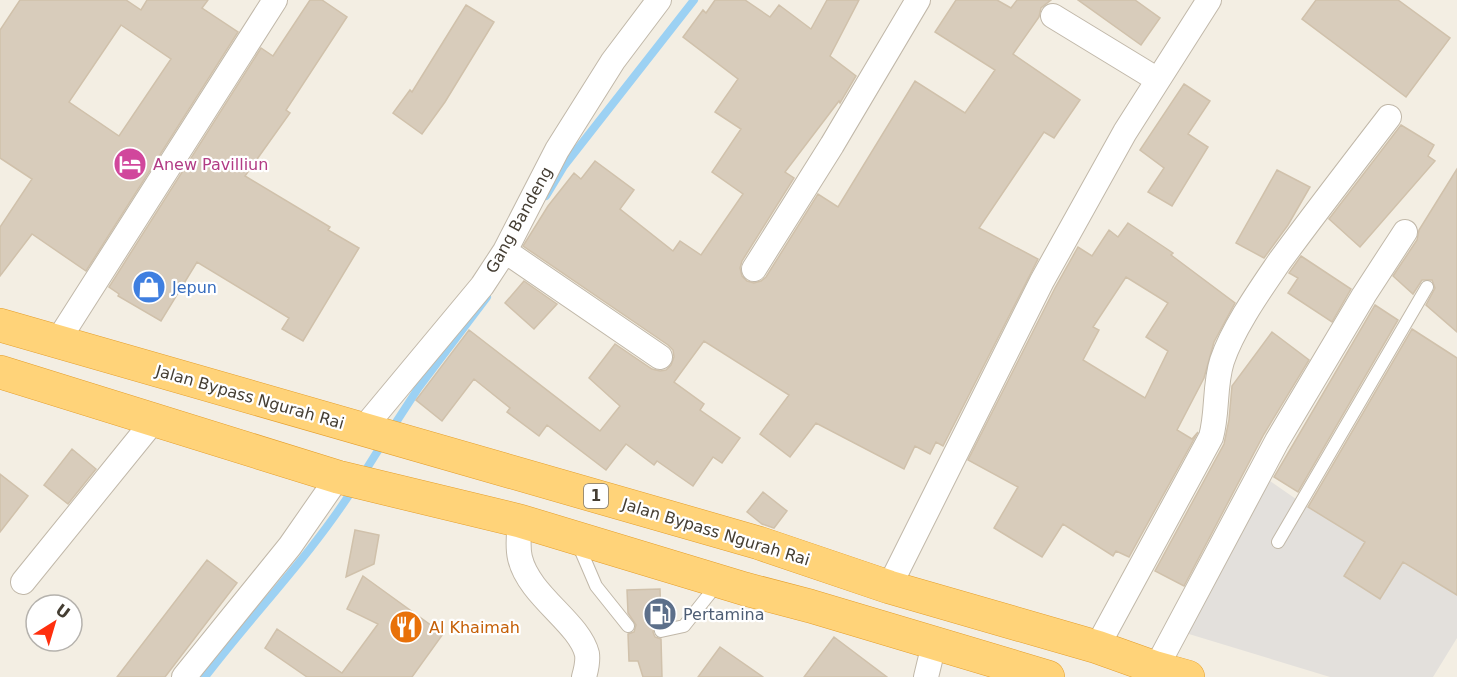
<svg xmlns="http://www.w3.org/2000/svg" width="1457" height="677" font-family="'DejaVu Sans',sans-serif">
	<rect width="100%" height="100%" fill="#f3eee3"/>
	<path fill="#e3e0dc" d="M1263 476 1306 506 1457 595V638L1433 677H1330L1179 631Z"/>
	<g fill="none" stroke-linecap="round" stroke-linejoin="round">
		<path stroke="#9cd1f3" stroke-width="8" d="M546 196 564 166 694 0
			M391 430 419 387 487 297
			M362 476 384 441
			M205 677C253 614 310 556 353 489"/>
	</g>
	<path fill="#d8ccbb" stroke="#d0c1ab" stroke-width="1.5" fill-rule="evenodd" d="M20 0H126L141 10 147 0H208L202 8 238 32 86 271 32 234 0 276V227L32 179 0 158V30ZM121 25 171 59 119 136 69 102Z
		M310 0H322L347 17 286 110 290 113 245 176 330 227 328 230 359 248 303 341 282 329 289 318 197 262 161 321 118 296 119 294 109 287 261 48 273 56Z
		M715 0H745L770 17 779 5 811 29 827 0H859L830 56 856 76 840 103 839 101 785 172 794 178 742 261 740 268 742 276 747 281 754 283 761 281 766 277 818 194 838 207 915 81 965 113 995 70 935 32 956 0H997L1011 8 1017 0H1051L1041 8 1039 17 1013 54 1080 100 1054 138 1044 132 979 228 1038 259 943 446 936 442 930 454 915 446 904 469 816 423 790 457 760 434 789 395 704 341 674 382 704 404 700 410 740 438 722 463 713 457 693 486 657 461 654 465 626 444 606 470 547 425 539 436 507 412 510 408 474 379 442 421 416 400 469 330 600 431 620 406 589 378 615 344 652 369 660 371 666 370 671 365 674 357 673 350 668 345 523 246 548 206 574 173 581 179 595 161 634 190 620 209 673 251 680 241 701 255 743 194 712 172 741 129 715 112 738 79 683 37 703 10 706 13Z
		M1078 0H1135L1160 18 1141 45Z
		M1316 0H1398L1450 38 1406 97 1302 19Z
		M466 5 494 22 445 102 422 134 393 113 410 90 412 92Z
		M1184 84 1210 101 1188 134 1208 147 1172 206 1148 192 1164 168 1140 150Z
		M1401 125 1434 145 1428 156 1435 161 1360 247 1329 219Z
		M1457 169V332L1426 305 1435 288 1432 280H1422L1413 294 1393 276 1417 240 1419 230Z
		M1277 170 1310 187 1288 225 1264 258 1236 243Z
		M1128 223 1173 253 1171 255 1235 303 1214 342 1204 378 1177 430 1192 439 1198 432 1129 557 1116 551 1113 556 1063 524 1042 557 994 528 1018 487 968 460 1055 288 1078 247 1092 256 1109 230 1118 237ZM1126 277 1168 303 1146 337 1168 351 1145 398 1083 360 1099 330 1093 327Z
		M1301 256 1351 289 1332 322 1288 293 1298 278 1289 273Z
		M524 281 557 304 534 329 505 303Z
		M1375 305 1398 320 1298 492 1274 477Z
		M1412 329 1457 358V595L1403 562 1380 599 1344 576 1365 542 1308 507Z
		M1272 332 1309 360 1264 434 1184 586 1155 571 1224 444 1229 420 1232 386Z
		M72 449 96 469 68 504 44 485Z
		M0 474 28 496 0 532Z
		M763 492 787 511 774 528 762 524 747 512Z
		M355 530 379 535 374 564 346 577Z
		M207 560 237 583 165 677H117Z
		M363 576 443 634 412 677H307L265 648 277 629 342 673 378 624 347 609Z
		M660 589 661 623 655 625 653 632 655 637 661 639 662 677H643L638 661H629L628 634 634 632 636 625 628 613 627 590Z
		M834 637 887 677H804Z
		M720 647 763 677H698Z"/>
	<g fill="none" stroke-linecap="round" stroke-linejoin="round">
		<defs>
			<path id="service" d="M1278 542 1427 287
				M578 544 596 586 628 626
				M661 631 684 626 719 582"/>
			<path id="minor" d="M1053 16 1158 80
				M505 251 660 357
				M754 269 832 145 918 0
				M57 342 275 0
				M363 429 482 286 505 251 557 150 613 61 659 0
				M520 521C519 534 517 546 520 558 529 596 579 622 587 654 588 661 586 670 584 677
				M23 582 155 419
				M889 587 1042 281 1125 132 1209 0
				M1097 647 1211 437C1218 412 1214 386 1222 361 1233 328 1260 290 1279 262 1315 213 1352 165 1389 117
				M1156 668 1277 441 1364 295 1405 232
				M184 677 290 546 338 477
				M926 677 934 644"/>
			<path id="trunk" d="M0 325 759 543 889 587 1097 647 1156 668 1188 677
				M0 372 338 477 520 521 745 589 810 606 1048 677"/>
		</defs>
		<use href="#service" stroke="#c1b8a9" stroke-width="14"/>
		<use href="#minor" stroke="#c1b8a9" stroke-width="26"/>
		<use href="#trunk" stroke="#e49e2c" stroke-width="34"/>
		<use href="#service" stroke="#fff" stroke-width="12"/>
		<use href="#minor" stroke="#fff" stroke-width="24"/>
		<use href="#trunk" stroke="#ffd379" stroke-width="33"/>
	</g>
	<defs>
		<symbol id="hotel-disc" viewBox="-11 -11 22 22"><circle r="9.5" fill="#d1479c" stroke="#fff"/><path d="M-6-4.5h1.5V1H6V5H4.5V3h-9V5H-6ZM-4 0a1.8 1.8 0 1 1 3.6 0ZM.5 0V-2.5h3Q6-2.5 6 0Z" fill="#fff"/></symbol>
		<symbol id="shop-disc" viewBox="-11 -11 22 22"><circle r="9.5" fill="#3f7fe0" stroke="#fff"/><path d="M-5-2.5h2.3a2.7 3.5 0 0 1 5.4 0H5L5.5 6h-11ZM-1.5-2.5h3a1.5 2.3 0 0 0-3 0Z" fill="#fff"/></symbol>
		<symbol id="fuel-disc" viewBox="-11 -11 22 22"><circle r="9.5" fill="#5c6f8a" stroke="#fff"/><path d="M-5.5-6h7V0h2V4h1.3V-2.5L3-4.5l.8-.8L6-3V5H2.5V1h-1V6h-7ZM-4.2-4.7v3.2H.2V-4.7Z" fill="#fff"/></symbol>
		<symbol id="restaurant-disc" viewBox="-11 -11 22 22"><circle r="9.5" fill="#e8710a" stroke="#fff"/><path d="M-5-6h1v4h1v-4h1v4h1v-4h1v5L-1.5 .5V6h-2V.5L-5-1ZM5-6V6H3V1.5H1.5Q1.5-4 5-6Z" fill="#fff"/></symbol>
	</defs>
	<g fill-rule="evenodd">
		<use href="#hotel-disc" x="111" y="145" width="38" height="38"/>
		<use href="#shop-disc" x="130" y="268" width="38" height="38"/>
		<use href="#fuel-disc" x="641" y="595" width="38" height="38"/>
		<use href="#restaurant-disc" x="387" y="608" width="38" height="38"/>
	</g>
	<g text-anchor="middle" dominant-baseline="central" stroke-width="4.5" stroke-linejoin="round" paint-order="stroke">
		<rect fill="#fff" stroke="#7d7870" stroke-width="1.5" x="584" y="484" width="24" height="24" rx="4.5"/>
		<g font-size="15" font-weight="bold" fill="#453e33">
			<text x="596" y="496">1</text>
		</g>
		<g font-size="16" fill="#b23c85" stroke="#fff" text-anchor="start">
			<text x="153" y="164">Anew Pavilliun</text>
		</g>
		<g font-size="16" fill="#453e33" stroke="#fff">
			<text transform="translate(519 220) rotate(-61)">Gang Bandeng</text>
			<text transform="translate(250 397) rotate(16)">Jalan Bypass Ngurah Rai</text>
			<text transform="translate(716 532) rotate(17)">Jalan Bypass Ngurah Rai</text>
		</g>
		<g font-size="16" fill="#366cbe" stroke="#fff" text-anchor="start">
			<text x="172" y="287">Jepun</text>
		</g>
		<g font-size="16" fill="#4e5e75" stroke="#fff" text-anchor="start">
			<text x="683" y="614">Pertamina</text>
		</g>
		<g font-size="16" fill="#c56008" stroke="#fff" text-anchor="start">
			<text x="429" y="627">Al Khaimah</text>
		</g>
	</g>
	<g transform="translate(54 623) rotate(37)"><circle r="28" fill="#ffffff" stroke="#b5b2ad" stroke-width="1.5"/>
	<path d="M0-4.5L10 22L0 15L-10 22Z" fill="#ff2f0e"/>
	<text y="-9" font-size="16" font-weight="bold" text-anchor="middle" fill="#453e33">U</text>
	</g>
</svg>
